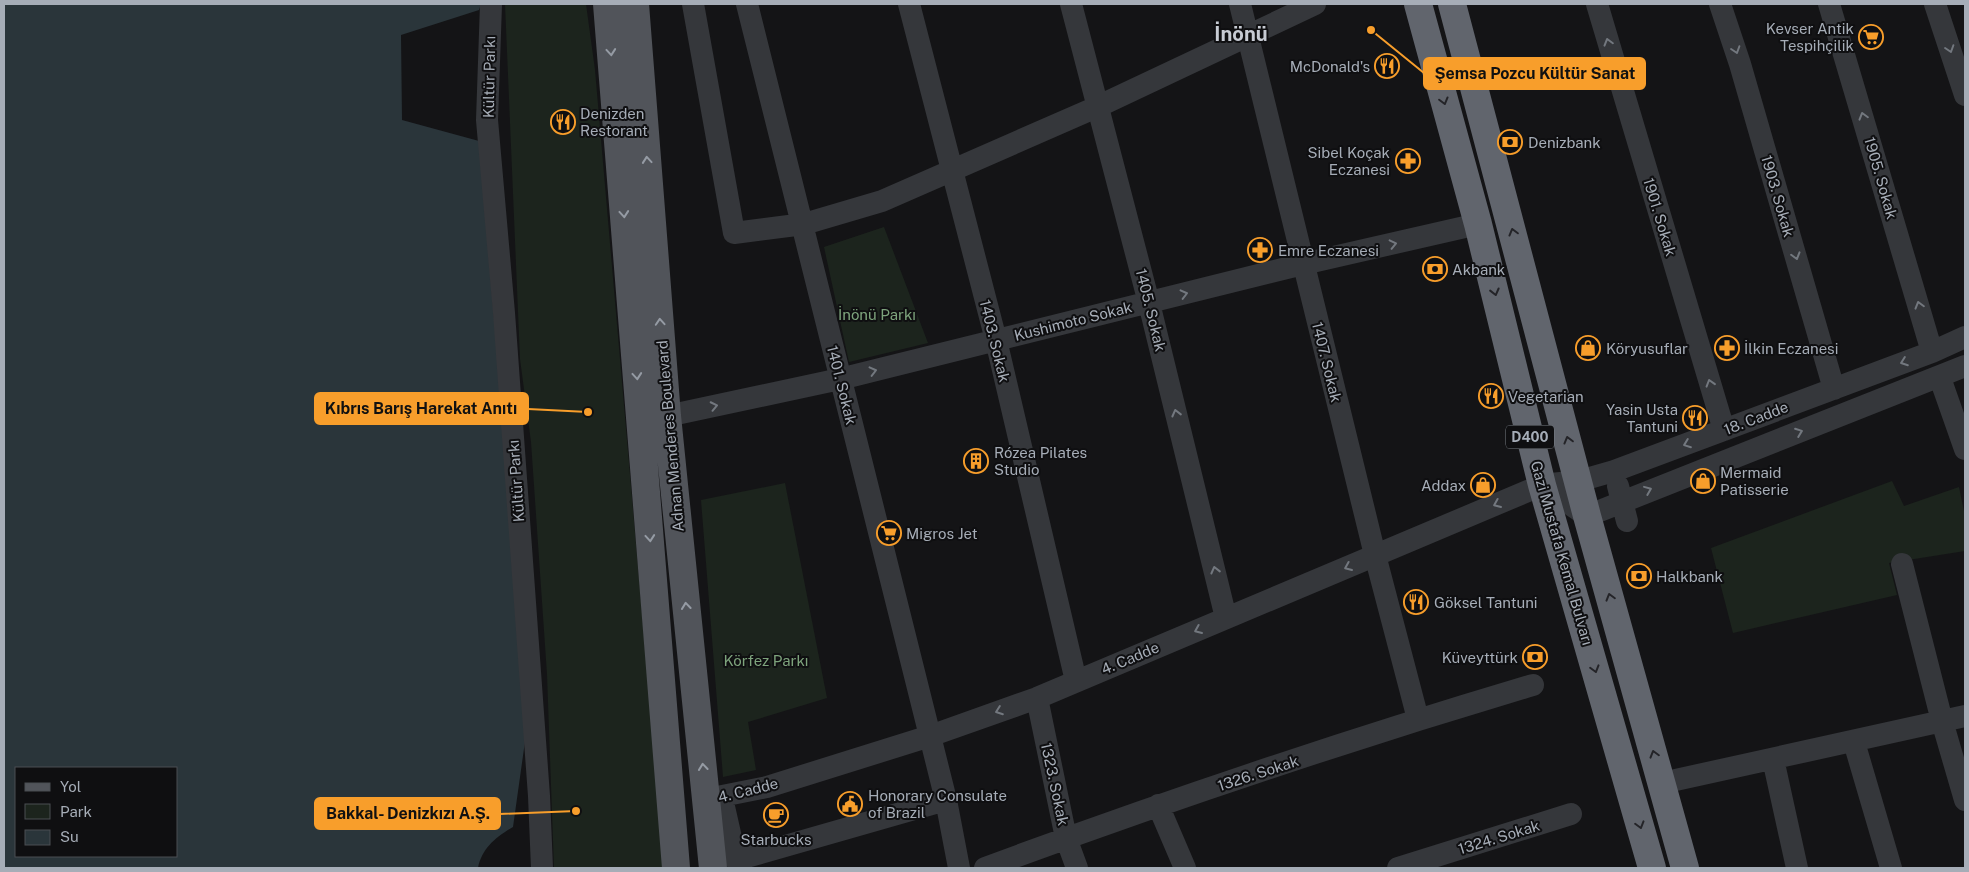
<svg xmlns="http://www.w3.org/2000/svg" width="1969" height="872" font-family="'Public Sans',sans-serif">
	<rect width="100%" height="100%" fill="#141416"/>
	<path fill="#1c241d" d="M505 4H586L595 70 664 868H554L547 674 531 442 520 359Z
		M884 227 928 343 849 362 824 247Z
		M1892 481 1904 506 1959 487 1965 516V551L1889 563 1897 595 1733 633 1711 548Z
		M785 483 827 698 748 722 756 770 723 777 701 500Z"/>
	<path fill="#2a353a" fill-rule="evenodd" d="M4 4H481L479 10 401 35 402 120 479 141 528 720 513 827C496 837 482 848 478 868H4ZM16 768H176V856H16Z"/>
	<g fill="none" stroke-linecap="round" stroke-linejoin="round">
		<path stroke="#35373b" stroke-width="22" d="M491 4 487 120 504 313 539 796 542 868
			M693 4 734 233 804 224 882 201 1099 106 1315 4
			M747 4 946 800 959 868
			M909 4 996 340 1076 681
			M1071 4 1149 303 1226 618
			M1240 4 1375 555 1418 719
			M1597 4 1724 430
			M1720 4 1740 64 1834 389
			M1829 4 1932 352
			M1935 4 1965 95
			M1940 378 1965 449
			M667 416 840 379 1303 264 1478 224
			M1542 485 1587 516 1965 366
			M1618 486 1627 521
			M1902 564 1942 721 1965 800
			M1037 698 1066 838 1077 868
			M1854 742 1891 868
			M1773 759 1797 868
			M1662 783 1965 716
			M722 798 736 860 946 800
			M707 799 767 787 930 736 1037 698 1542 485 1579 481 1614 471 1932 352 1965 337
			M1158 805 1185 868
			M985 868C1166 801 1348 740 1533 685
			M1398 868 1571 814"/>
		<path stroke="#51545a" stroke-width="28" d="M607 4 676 868
			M635 4 667 416 713 868"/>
		<path stroke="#61656d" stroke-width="28" d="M1418 4 1478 224 1542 485 1652 868
			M1452 4 1587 516 1685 868"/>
	</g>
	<defs><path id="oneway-chevron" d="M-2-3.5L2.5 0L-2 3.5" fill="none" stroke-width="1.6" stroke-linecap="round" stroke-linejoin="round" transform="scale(1.25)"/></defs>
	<g stroke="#73787f">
		<use href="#oneway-chevron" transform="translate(1608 42) rotate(-106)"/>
		<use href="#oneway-chevron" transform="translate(1950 49) rotate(72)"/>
		<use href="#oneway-chevron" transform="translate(1736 50) rotate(72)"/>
		<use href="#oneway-chevron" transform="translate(1863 116) rotate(-106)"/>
		<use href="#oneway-chevron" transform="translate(1393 244) rotate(-13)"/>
		<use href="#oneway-chevron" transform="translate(1796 256) rotate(74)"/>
		<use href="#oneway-chevron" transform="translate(1184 294) rotate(-14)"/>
		<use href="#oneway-chevron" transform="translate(1919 305) rotate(-106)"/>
		<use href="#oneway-chevron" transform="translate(1904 362) rotate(160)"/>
		<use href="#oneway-chevron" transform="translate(873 371) rotate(-14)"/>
		<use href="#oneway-chevron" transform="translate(1710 383) rotate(-107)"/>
		<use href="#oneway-chevron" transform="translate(714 406) rotate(-12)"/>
		<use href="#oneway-chevron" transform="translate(1176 413) rotate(-104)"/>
		<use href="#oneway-chevron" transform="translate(1799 432) rotate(-21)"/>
		<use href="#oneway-chevron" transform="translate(1687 444) rotate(159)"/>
		<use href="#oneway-chevron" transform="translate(1648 490) rotate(-22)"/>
		<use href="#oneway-chevron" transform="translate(1497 504) rotate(157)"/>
		<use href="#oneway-chevron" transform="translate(1348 567) rotate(157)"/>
		<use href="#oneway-chevron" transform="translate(1215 570) rotate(-104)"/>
		<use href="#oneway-chevron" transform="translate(1198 630) rotate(157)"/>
		<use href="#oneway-chevron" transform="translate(999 711) rotate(160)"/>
	</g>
	<g stroke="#959ba4">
		<use href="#oneway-chevron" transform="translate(611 52) rotate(85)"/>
		<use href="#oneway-chevron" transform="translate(647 160) rotate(-95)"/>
		<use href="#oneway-chevron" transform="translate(624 214) rotate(85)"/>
		<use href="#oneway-chevron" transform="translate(660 322) rotate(-94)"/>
		<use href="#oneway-chevron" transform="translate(637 376) rotate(85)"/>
		<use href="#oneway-chevron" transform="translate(650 538) rotate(85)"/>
		<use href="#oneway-chevron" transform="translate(686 606) rotate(-96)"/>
		<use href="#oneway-chevron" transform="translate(703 767) rotate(-96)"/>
	</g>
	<g stroke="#242428">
		<use href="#oneway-chevron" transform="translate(1444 101) rotate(75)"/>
		<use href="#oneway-chevron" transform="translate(1513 232) rotate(-105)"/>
		<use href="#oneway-chevron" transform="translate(1495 292) rotate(76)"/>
		<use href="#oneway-chevron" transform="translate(1568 440) rotate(-105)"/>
		<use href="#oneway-chevron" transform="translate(1610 597) rotate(-106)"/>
		<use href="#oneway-chevron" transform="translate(1595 669) rotate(74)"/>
		<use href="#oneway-chevron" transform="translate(1654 754) rotate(-106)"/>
		<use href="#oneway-chevron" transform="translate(1640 825) rotate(74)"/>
	</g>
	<defs>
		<symbol id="supermarket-ring" viewBox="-11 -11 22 22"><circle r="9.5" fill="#0f0f11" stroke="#f89e2b" stroke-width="1.5"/><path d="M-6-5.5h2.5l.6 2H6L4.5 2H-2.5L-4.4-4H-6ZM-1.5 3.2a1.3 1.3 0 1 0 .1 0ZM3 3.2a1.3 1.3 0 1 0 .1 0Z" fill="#f89e2b"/></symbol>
		<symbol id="restaurant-ring" viewBox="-11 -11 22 22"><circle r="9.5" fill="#0f0f11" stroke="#f89e2b" stroke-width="1.5"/><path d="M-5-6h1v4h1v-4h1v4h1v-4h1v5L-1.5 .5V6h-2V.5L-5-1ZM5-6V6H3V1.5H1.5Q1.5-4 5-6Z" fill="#f89e2b"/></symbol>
		<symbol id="bank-ring" viewBox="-11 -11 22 22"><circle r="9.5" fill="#0f0f11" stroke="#f89e2b" stroke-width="1.5"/><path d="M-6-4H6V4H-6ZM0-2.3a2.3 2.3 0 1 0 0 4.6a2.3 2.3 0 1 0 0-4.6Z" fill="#f89e2b"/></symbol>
		<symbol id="pharmacy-ring" viewBox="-11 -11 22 22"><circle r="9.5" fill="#0f0f11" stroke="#f89e2b" stroke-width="1.5"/><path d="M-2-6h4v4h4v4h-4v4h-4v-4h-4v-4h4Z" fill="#f89e2b"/></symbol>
		<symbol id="shop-ring" viewBox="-11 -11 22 22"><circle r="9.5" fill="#0f0f11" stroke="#f89e2b" stroke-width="1.5"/><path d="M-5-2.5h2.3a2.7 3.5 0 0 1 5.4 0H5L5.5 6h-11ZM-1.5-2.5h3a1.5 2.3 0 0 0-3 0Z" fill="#f89e2b"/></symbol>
		<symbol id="building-ring" viewBox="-11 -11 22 22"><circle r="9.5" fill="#0f0f11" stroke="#f89e2b" stroke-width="1.5"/><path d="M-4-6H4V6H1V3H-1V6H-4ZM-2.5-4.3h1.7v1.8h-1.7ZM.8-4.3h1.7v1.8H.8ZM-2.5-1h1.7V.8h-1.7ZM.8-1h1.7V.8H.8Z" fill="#f89e2b"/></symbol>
		<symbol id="civic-ring" viewBox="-11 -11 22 22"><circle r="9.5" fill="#0f0f11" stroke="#f89e2b" stroke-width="1.5"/><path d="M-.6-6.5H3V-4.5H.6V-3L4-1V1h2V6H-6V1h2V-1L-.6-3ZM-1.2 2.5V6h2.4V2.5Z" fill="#f89e2b"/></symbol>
		<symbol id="cafe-ring" viewBox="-11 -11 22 22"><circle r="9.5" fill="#0f0f11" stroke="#f89e2b" stroke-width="1.5"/><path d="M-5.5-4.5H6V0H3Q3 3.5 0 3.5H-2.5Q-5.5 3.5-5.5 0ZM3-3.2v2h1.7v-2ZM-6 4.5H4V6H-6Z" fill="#f89e2b"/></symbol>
	</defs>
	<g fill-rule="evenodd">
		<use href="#supermarket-ring" x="1857" y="23" width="28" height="28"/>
		<use href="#restaurant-ring" x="1373" y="52" width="28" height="28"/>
		<use href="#restaurant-ring" x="549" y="108" width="28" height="28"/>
		<use href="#bank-ring" x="1496" y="128" width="28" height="28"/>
		<use href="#pharmacy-ring" x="1394" y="147" width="28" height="28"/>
		<use href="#pharmacy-ring" x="1246" y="236" width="28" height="28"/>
		<use href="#bank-ring" x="1421" y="255" width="28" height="28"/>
		<use href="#shop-ring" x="1574" y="334" width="28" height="28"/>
		<use href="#pharmacy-ring" x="1713" y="334" width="28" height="28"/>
		<use href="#restaurant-ring" x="1477" y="382" width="28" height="28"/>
		<use href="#restaurant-ring" x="1681" y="404" width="28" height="28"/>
		<use href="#building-ring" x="962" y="447" width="28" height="28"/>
		<use href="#shop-ring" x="1689" y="467" width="28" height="28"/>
		<use href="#shop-ring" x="1469" y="471" width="28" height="28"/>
		<use href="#supermarket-ring" x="875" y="519" width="28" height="28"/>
		<use href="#bank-ring" x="1625" y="562" width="28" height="28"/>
		<use href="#restaurant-ring" x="1402" y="588" width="28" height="28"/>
		<use href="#bank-ring" x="1521" y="643" width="28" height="28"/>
		<use href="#civic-ring" x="836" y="790" width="28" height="28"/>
		<use href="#cafe-ring" x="762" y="801" width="28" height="28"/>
	</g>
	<g text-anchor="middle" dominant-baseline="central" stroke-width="4" stroke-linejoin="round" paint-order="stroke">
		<rect fill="#0f0f11" stroke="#797e85" stroke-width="1" x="1506" y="425.5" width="48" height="23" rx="4"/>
		<g font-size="14" font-weight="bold" fill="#a6adb7">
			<text x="1530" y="437">D400</text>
		</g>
		<g font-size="15" fill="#a6adb7" stroke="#0f0f11" text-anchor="start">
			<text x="1854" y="28" text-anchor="end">Kevser Antik<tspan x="1854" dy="17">Tespihçilik</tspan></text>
			<text x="1370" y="66" text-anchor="end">McDonald's</text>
			<text x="580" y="113">Denizden<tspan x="580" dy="17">Restorant</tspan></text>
			<text x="1528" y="142">Denizbank</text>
			<text x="1390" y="152" text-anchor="end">Sibel Koçak<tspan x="1390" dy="17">Eczanesi</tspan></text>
			<text x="1278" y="250">Emre Eczanesi</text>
			<text x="1452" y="269">Akbank</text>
			<text x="1606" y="348">Köryusuflar</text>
			<text x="1744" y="348">İlkin Eczanesi</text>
			<text x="1508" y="396">Vegetarian</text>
			<text x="1678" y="409" text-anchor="end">Yasin Usta<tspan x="1678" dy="17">Tantuni</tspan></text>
			<text x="994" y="452">Rózea Pilates<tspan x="994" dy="17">Studio</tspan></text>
			<text x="1720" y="472">Mermaid<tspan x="1720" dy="17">Patisserie</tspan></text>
			<text x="1466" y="485" text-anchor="end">Addax</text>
			<text x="906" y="533">Migros Jet</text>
			<text x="1656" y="576">Halkbank</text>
			<text x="1434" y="602">Göksel Tantuni</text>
			<text x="1518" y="657" text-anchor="end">Küveyttürk</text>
			<text x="868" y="795">Honorary Consulate<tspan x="868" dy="17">of Brazil</tspan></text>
			<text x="776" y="839" text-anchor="middle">Starbucks</text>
		</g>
		<g font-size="15" fill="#a6adb7" stroke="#0f0f11">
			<text transform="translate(489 77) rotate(-89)">Kültür Parkı</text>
			<text transform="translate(1881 178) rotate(74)">1905. Sokak</text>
			<text transform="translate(1778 196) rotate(74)">1903. Sokak</text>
			<text transform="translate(1660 217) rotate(73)">1901. Sokak</text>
			<text transform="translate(1151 310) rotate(76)">1405. Sokak</text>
			<text transform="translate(1073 321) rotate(-14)">Kushimoto Sokak</text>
			<text transform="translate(995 341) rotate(76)">1403. Sokak</text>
			<text transform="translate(1327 362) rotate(76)">1407. Sokak</text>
			<text transform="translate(842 385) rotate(76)">1401. Sokak</text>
			<text transform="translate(1756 418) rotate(-21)">18. Cadde</text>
			<text transform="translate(670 436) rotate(-95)">Adnan Menderes Boulevard</text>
			<text transform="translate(516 481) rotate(-94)">Kültür Parkı</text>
			<text transform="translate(1562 553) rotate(74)">Gazi Mustafa Kemal Bulvarı</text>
			<text transform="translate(1130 658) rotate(-23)">4. Cadde</text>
			<text transform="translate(1258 773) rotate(-18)">1326. Sokak</text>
			<text transform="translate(1055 784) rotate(78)">1323. Sokak</text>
			<text transform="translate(748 790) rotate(-14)">4. Cadde</text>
			<text transform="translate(1499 837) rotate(-17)">1324. Sokak</text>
		</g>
		<g font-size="15" fill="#7da37c" stroke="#0f0f11">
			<text x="877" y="314">İnönü Parkı</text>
			<text x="766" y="660">Körfez Parkı</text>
		</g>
		<g font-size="20" font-weight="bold" fill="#c7cbd3" stroke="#0f0f11">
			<text x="1241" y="34">İnönü</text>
		</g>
	</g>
	<path fill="none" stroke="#f89e2b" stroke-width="2" d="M1371 30L1424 73M588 412L528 409M576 811L500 814"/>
	<g fill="#f89e2b" stroke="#0f0f11" stroke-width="2">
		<circle cx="1371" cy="30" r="5"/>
		<circle cx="588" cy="412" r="5"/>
		<circle cx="576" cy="811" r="5"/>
	</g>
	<g fill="#f89e2b" stroke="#f89e2b" stroke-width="2">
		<rect x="1424" y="58" width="221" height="31" rx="5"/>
		<rect x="315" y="393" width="213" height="31" rx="5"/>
		<rect x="315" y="798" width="185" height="31" rx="5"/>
	</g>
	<g font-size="16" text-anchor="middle" font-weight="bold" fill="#111">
		<text x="1535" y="79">Şemsa Pozcu Kültür Sanat</text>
		<text x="421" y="414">Kıbrıs Barış Harekat Anıtı</text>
		<text x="408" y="819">Bakkal- Denizkızı A.Ş.</text>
	</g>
	<rect width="1969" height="872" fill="none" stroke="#a6adb7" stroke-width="10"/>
	<rect x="15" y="767" width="162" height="90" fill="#0f0f11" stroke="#4b4e53"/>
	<rect x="25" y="783" width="25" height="8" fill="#51545a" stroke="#4b4e53"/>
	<text x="60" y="792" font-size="15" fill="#a6adb7">Yol</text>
	<rect x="25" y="804" width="25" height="15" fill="#1c241d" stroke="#4b4e53"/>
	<text x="60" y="817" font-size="15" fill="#a6adb7">Park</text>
	<rect x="25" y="830" width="25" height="15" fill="#2a353a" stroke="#4b4e53"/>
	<text x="60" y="842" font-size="15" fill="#a6adb7">Su</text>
</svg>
